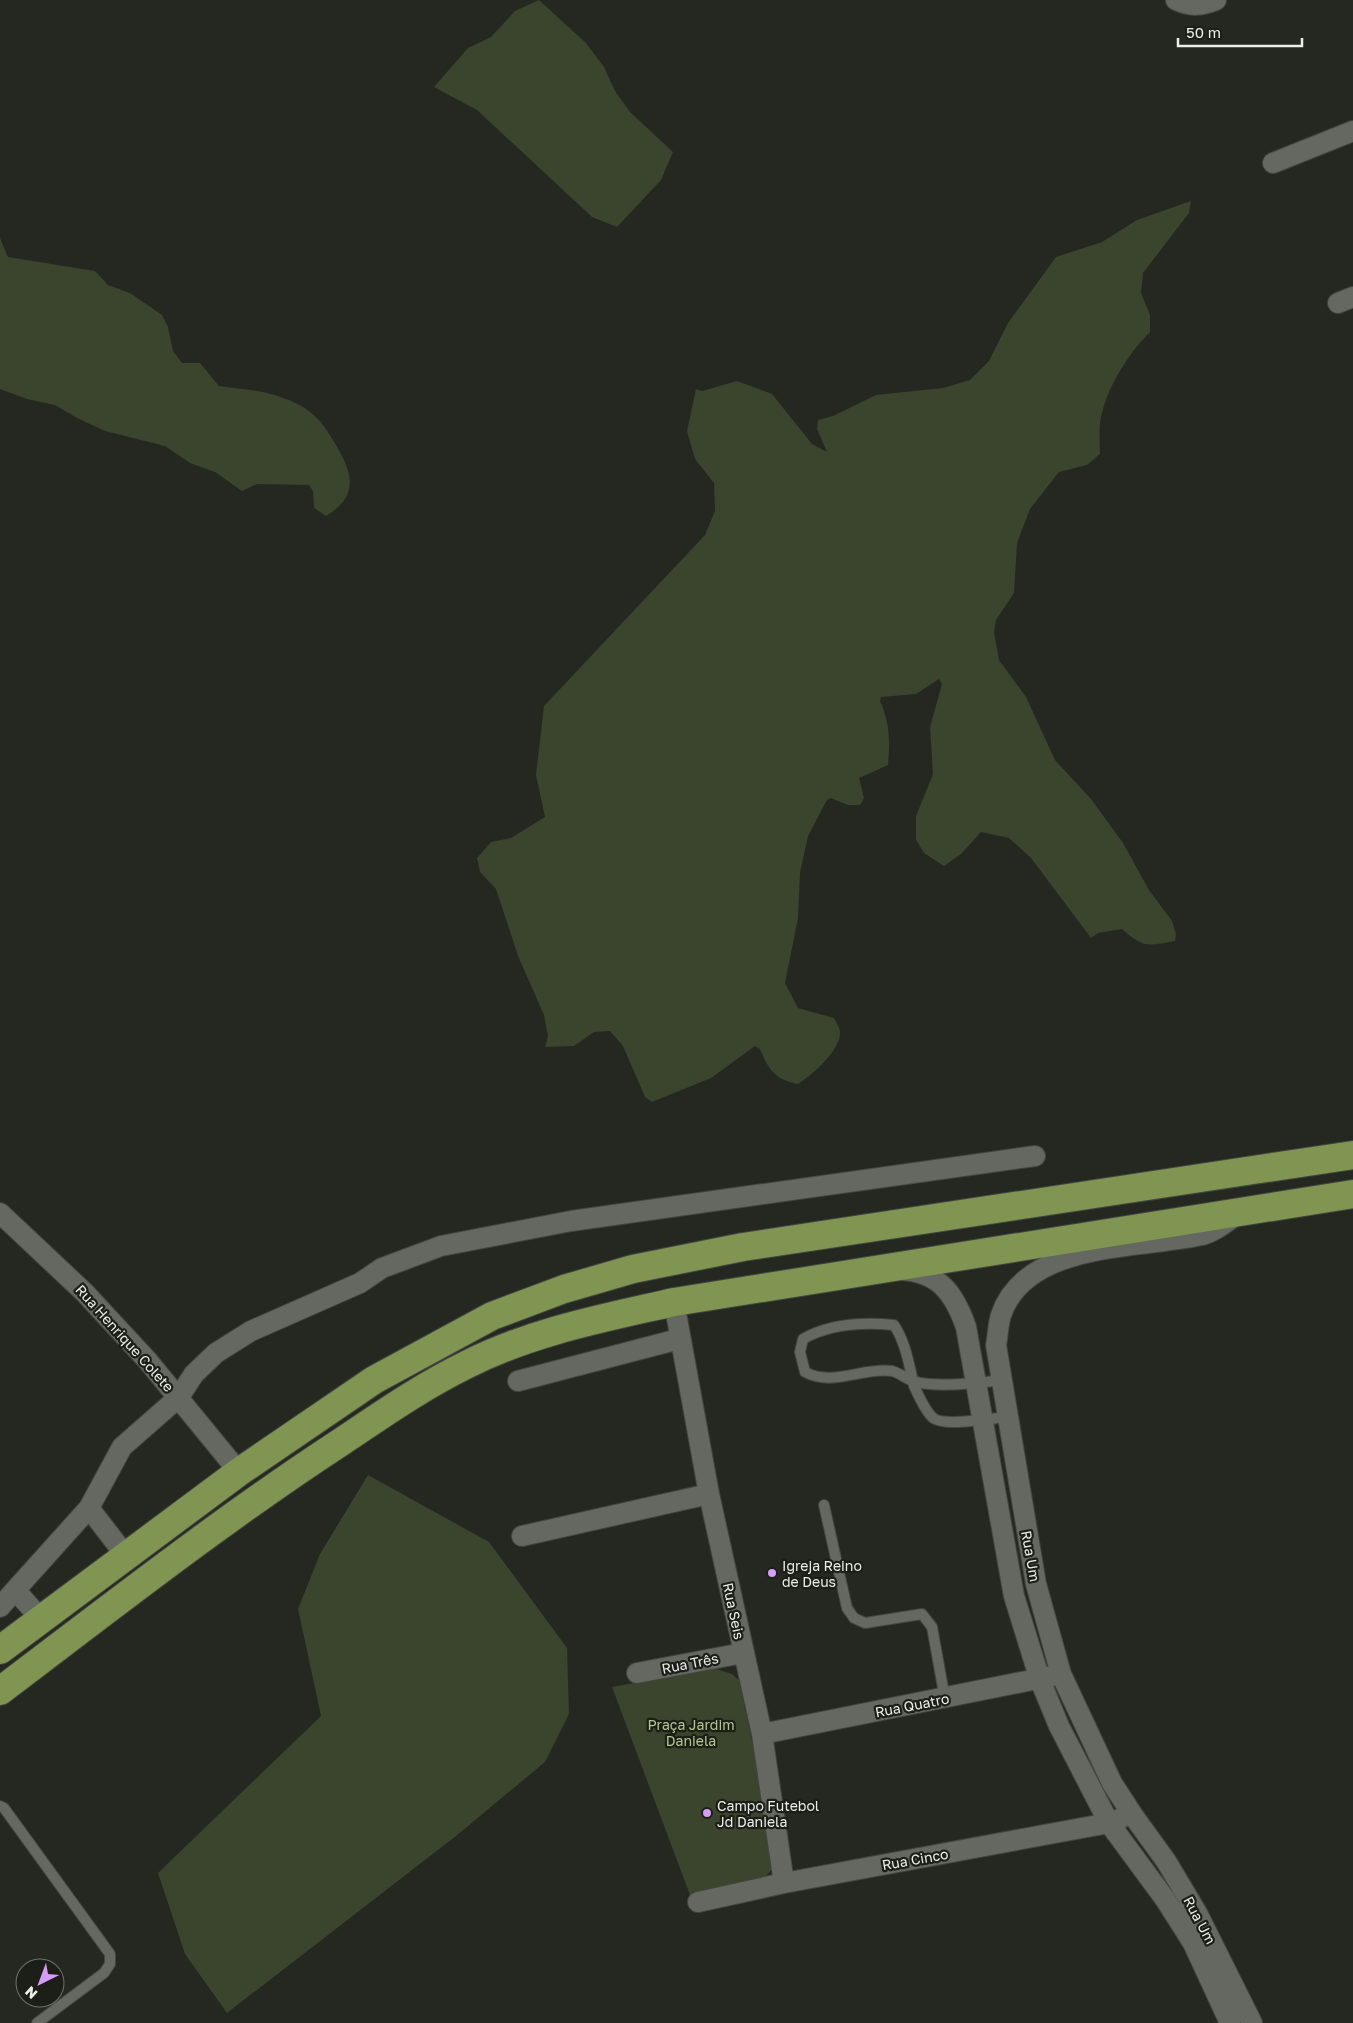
<svg xmlns="http://www.w3.org/2000/svg" width="1353" height="2023" font-family="'Golos Text',sans-serif">
	<rect width="100%" height="100%" fill="#252821"/>
	<path fill="#3b442c" d="M539 0 586 43 604 67 615 91 630 112 673 152 661 180 617 227 592 217 477 110 434 87 468 48 491 37 515 11Z
		M1191 201 1189 213 1143 273 1141 293 1150 315V332C1127 355 1105 390 1100 423 1099 433 1100 444 1100 454L1087 465 1059 472 1030 509 1017 543 1014 593 996 620 994 632 999 660 1026 697 1055 760 1091 799 1123 843 1149 890 1172 921 1176 934 1175 941C1147 946 1143 948 1122 929L1098 933 1091 938 1031 858 1009 838 981 832 961 854 944 866 924 853 916 840V816L933 774 930 727 942 684 939 679 916 694 881 697 880 701C890 723 890 741 888 765L859 778 864 798 860 805H848L831 798 827 800 808 836 800 873 798 918 785 983 798 1008 834 1018C836 1022 840 1028 840 1032 841 1050 812 1075 798 1084 775 1080 768 1069 760 1049L755 1046 711 1078 652 1102 645 1097 623 1046 610 1031 594 1032 574 1046 545 1047 548 1036 544 1015 518 956 496 889 480 872 477 858 491 842 511 838 545 817 536 775 544 706 705 535 715 511 714 483 695 459 687 431 696 389 702 391 737 381 772 394 812 444 827 452 817 429 818 420 833 416 876 395 943 388 970 380 989 361 1008 323 1056 257 1102 242 1137 220Z
		M0 238 8 257 95 271 108 285 130 293 162 315 168 327 173 351 182 363H200L219 386C239 389 264 390 283 398 292 401 303 406 310 412 322 421 328 432 336 445 353 474 359 496 326 516L314 508 313 491 309 485 257 484 242 491 215 472 190 463 165 446 105 431 77 418 55 405 27 399 0 389Z
		M368 1475 489 1542 567 1648 569 1714 545 1762 456 1836 227 2013 185 1954 158 1873 321 1716 298 1609 320 1554Z
		M714 1668 732 1674 739 1680 776 1853 773 1868 762 1880 690 1895 612 1687Z"/>
	<g fill="none" stroke-linecap="round" stroke-linejoin="round">
		<defs>
			<path id="service" d="M1002 1380C980 1383 933 1388 913 1381 906 1379 900 1373 892 1371 863 1367 832 1387 805 1372L800 1352 803 1339C829 1324 864 1322 894 1325 906 1343 909 1365 914 1386 919 1396 924 1409 932 1417 942 1428 992 1418 1009 1417
				M824 1505 847 1608 854 1618 865 1623 922 1614 932 1627 945 1699
				M0 1806 4 1808 110 1954V1964L104 1973 37 2023"/>
			<path id="minor" d="M1176 0C1191 7 1201 6 1216 0
				M1273 163 1353 131
				M1338 303 1353 297
				M0 1213 85 1293 148 1361 239 1472
				M1235 1216C1225 1223 1214 1232 1202 1235 1140 1249 1026 1241 1001 1315 998 1324 998 1335 996 1345L1036 1584 1061 1674 1112 1783 1132 1814 1166 1861 1197 1913 1252 2023
				M901 1270C939 1272 954 1293 966 1327L1014 1596 1040 1680 1059 1726 1109 1823 1165 1899 1193 1943 1230 2023
				M674 1302 709 1494 762 1734 784 1883
				M518 1381 679 1339
				M89 1508 126 1556
				M522 1536 709 1494
				M16 1591 41 1619
				M0 1607 89 1508 122 1447 179 1397 194 1374 216 1353 251 1331 360 1283 382 1268 441 1246 571 1221 1035 1156
				M637 1673 743 1653
				M762 1734 1052 1676
				M698 1902 784 1883 1109 1823 1120 1819"/>
			<path id="trunk" d="M0 1650 239 1472 374 1380 492 1316 564 1289 633 1269 743 1247 1353 1155
				M0 1691C111 1607 222 1520 338 1444 380 1416 421 1387 466 1365 530 1332 604 1318 674 1302L1353 1194"/>
		</defs>
		<use href="#service" stroke="#434640" stroke-width="12"/>
		<use href="#minor" stroke="#434640" stroke-width="22"/>
		<use href="#trunk" stroke="#434640" stroke-width="30"/>
		<use href="#service" stroke="#656860" stroke-width="10"/>
		<use href="#minor" stroke="#656860" stroke-width="20"/>
		<use href="#trunk" stroke="#809551" stroke-width="28"/>
	</g>
	<g fill="#d49cfc" stroke="#1c1e18" stroke-width="2">
		<circle cx="772" cy="1573" r="5"/>
		<circle cx="707" cy="1813" r="5"/>
	</g>
	<g text-anchor="middle" dominant-baseline="central" stroke-width="4.5" stroke-linejoin="round" paint-order="stroke">
		<g font-size="14" fill="#eceee9" stroke="#1c1e18">
			<text transform="translate(125 1338) rotate(48)">Rua Henrique Colete</text>
			<text transform="translate(1031 1556) rotate(80)">Rua Um</text>
			<text transform="translate(734 1611) rotate(78)">Rua Seis</text>
			<text transform="translate(690 1663) rotate(-11)">Rua Três</text>
			<text transform="translate(912 1705) rotate(-11)">Rua Quatro</text>
			<text transform="translate(915 1859) rotate(-10)">Rua Cinco</text>
			<text transform="translate(1200 1920) rotate(62)">Rua Um</text>
		</g>
		<g font-size="14" fill="#eceee9" stroke="#1c1e18" text-anchor="start">
			<text x="782" y="1565">Igreja Reino<tspan x="782" dy="16">de Deus</tspan></text>
			<text x="717" y="1805">Campo Futebol<tspan x="717" dy="16">Jd Daniela</tspan></text>
		</g>
		<g font-size="14" fill="#b5c992" stroke="#1c1e18">
			<text x="691" y="1724">Praça Jardim<tspan x="691" dy="16">Daniela</tspan></text>
		</g>
	</g>
	<g transform="translate(40 1983) rotate(222)"><circle r="24" fill="#1c1e18" stroke="#6f716c"/>
	<path d="M0-4L9 19L0 12L-9 19Z" fill="#d49cfc"/>
	<text y="-8" font-size="14" font-weight="bold" text-anchor="middle" fill="#eceee9">N</text>
	</g>
	<path d="M1178 38v8h124v-8" fill="none" stroke="#eceee9" stroke-width="2.5"/>
	<text x="1186" y="38" font-size="15" fill="#eceee9" stroke="#1c1e18" stroke-width="4" paint-order="stroke">50 m</text>
</svg>
